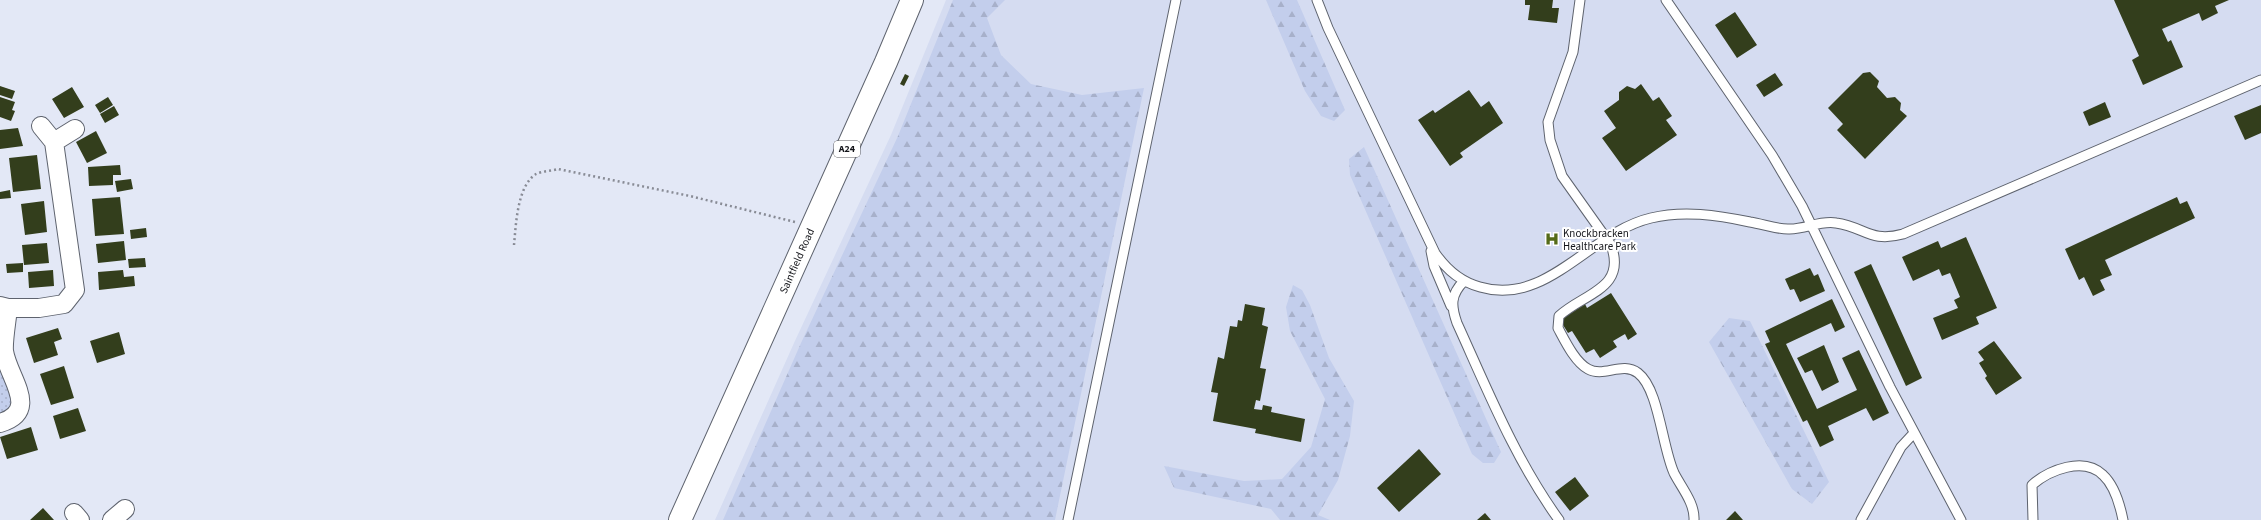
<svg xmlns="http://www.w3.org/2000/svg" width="2261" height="520" font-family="'Source Sans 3',sans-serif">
	<defs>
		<pattern id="grass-dots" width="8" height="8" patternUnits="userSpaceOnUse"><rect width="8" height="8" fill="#c3ceec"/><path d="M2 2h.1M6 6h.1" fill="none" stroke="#a7b0ca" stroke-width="1.8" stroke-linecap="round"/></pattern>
		<pattern id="forest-firs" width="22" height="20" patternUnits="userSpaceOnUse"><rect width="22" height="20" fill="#c3ceec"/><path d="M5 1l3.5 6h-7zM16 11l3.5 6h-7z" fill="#a7b0ca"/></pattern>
	</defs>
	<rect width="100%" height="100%" fill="#e3e8f6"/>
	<path fill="#d5dcf1" d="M946 0H2261V520H715L794 343 891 135Z"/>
	<path fill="url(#grass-dots)" d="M0 369 13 395 15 407 0 415Z"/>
	<path fill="url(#forest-firs)" d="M953 0H1005L987 18 1001 55 1031 84 1082 95 1144 88 1055 520H723L801 343 898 136Z
		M1266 0H1297L1345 110 1334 121 1321 116 1305 91Z
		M1364 147 1501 452 1494 463H1483L1472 454 1350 175 1349 159Z
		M1293 285 1302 290 1310 305 1329 358 1354 401 1350 436 1338 480 1318 515 1330 520H1280L1271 509 1174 488 1164 466 1244 481 1282 479 1311 447 1325 399 1290 331 1286 307Z
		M1729 318 1750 321 1829 482 1812 504 1792 489 1709 342Z"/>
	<path fill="#333e1c" d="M1525 0H1553L1552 8H1559L1557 23 1528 20 1530 5H1525Z
		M2114 0H2229L2215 6 2218 13 2202 21 2199 13 2162 29 2168 42 2171 40 2183 67 2143 85 2132 60 2139 56Z
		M1735 12 1757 45 1737 58 1715 25Z
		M1870 72 1879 81 1877 87 1887 98 1895 97 1901 103 1900 110 1907 116 1865 159 1837 130 1843 124 1828 108 1863 73Z
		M1775 73 1783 85 1764 97 1756 85Z
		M905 74 909 76 904 86 900 84Z
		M1641 84 1653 101 1659 97 1672 116 1666 120 1677 135 1626 171 1602 138 1616 128 1604 111 1619 100V92L1627 86 1635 89Z
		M0 86 15 91 12 99 0 95Z
		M72 87 84 107 64 118 52 99Z
		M1469 90 1481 107 1489 101 1503 123 1460 153 1463 157 1450 166 1418 120 1433 110 1435 113Z
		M0 97 15 102 12 110 15 111 11 121 0 117Z
		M108 97 113 105 100 113 95 105Z
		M2105 102 2111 117 2089 126 2083 112Z
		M2261 105V133L2245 140 2234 116Z
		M114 106 119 115 105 123 100 114Z
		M18 128 23 146 0 149V130Z
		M96 131 107 153 87 163 76 142Z
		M37 155 41 189 13 192 9 158Z
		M120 165 121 175H113V185L89 186 88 167Z
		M131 179 133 189 117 192 115 181Z
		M10 190 11 198 0 199V192Z
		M120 197 124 234 95 236 92 199Z
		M2177 197 2180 204 2187 201 2195 218 2105 260 2112 275 2100 280 2105 290 2093 296 2084 277 2079 280 2065 249Z
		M44 201 47 232 25 235 21 204Z
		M146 228 147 237 131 239 130 230Z
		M1966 237 1997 308 1976 317 1979 324 1942 340 1933 318 1958 308 1954 300 1960 297 1950 273 1942 276 1939 269 1913 281 1902 257 1938 241 1941 248Z
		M124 241 126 260 98 263 96 244Z
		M47 243 49 263 24 265 22 245Z
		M145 258 146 267 129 268 128 259Z
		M23 263V272L7 273 6 264Z
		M1871 264 1922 378 1906 386 1854 272Z
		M1810 268 1814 276 1818 274 1825 291 1800 302 1794 289 1790 290 1785 279Z
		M53 270 54 286 29 288 28 272Z
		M123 270 124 277 134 276 135 286 99 290 98 272Z
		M1611 293 1637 334 1628 340 1625 334 1613 341 1617 347 1600 358 1594 349 1586 353 1572 331 1568 333 1560 320 1585 304 1587 308Z
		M1832 299 1845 327 1835 332 1831 323 1786 344 1817 409 1857 390 1842 358 1859 350 1889 413 1873 421 1866 408 1828 426 1834 440 1820 447 1807 420 1803 422 1765 344 1770 342 1765 331Z
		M1245 304 1265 308 1262 325 1268 327 1260 368 1266 369 1260 401 1256 400 1254 409 1262 410 1263 405 1272 407 1271 412 1305 419 1301 442 1255 433 1256 429 1213 421 1218 393 1211 392 1218 357 1224 359 1230 326 1237 327 1238 320 1242 321Z
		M58 328 62 339 54 342 58 355 34 363 26 338Z
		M119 332 125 354 97 363 90 341Z
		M1994 341 2022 378 1996 395 1985 378 1987 376 1979 363 1984 360 1978 352Z
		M1824 345 1839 382 1822 391 1812 370 1805 373 1797 358Z
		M64 366 74 398 51 405 40 374Z
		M78 408 86 431 60 439 53 416Z
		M31 427 38 450 7 459 0 437Z
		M1419 449 1441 474 1399 512 1377 488Z
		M1575 477 1589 496 1570 511 1555 492Z
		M43 508 54 520H30Z
		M1735 511 1743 520H1726Z
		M1485 513 1491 520H1477Z"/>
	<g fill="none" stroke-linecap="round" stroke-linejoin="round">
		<defs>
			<path id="lane" d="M1317 0 1328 28 1435 253C1446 269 1461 282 1480 287 1547 307 1590 232 1651 218 1683 210 1717 215 1750 222 1763 224 1775 229 1788 229 1804 230 1820 220 1836 223 1865 227 1870 243 1903 234L2261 80
				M1580 0 1573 52 1548 122 1550 140 1562 176 1611 245C1627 289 1584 293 1559 316L1558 328C1565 341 1575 362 1588 369 1604 378 1622 361 1638 373 1659 389 1662 447 1674 473 1681 487 1695 503 1694 520
				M1666 0 1772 155 1802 206 1890 387 1961 520
				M1431 251 1434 266 1451 306
				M1464 281C1450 295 1451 306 1457 323 1488 391 1515 459 1559 520
				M1068 520 1176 0
				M1861 520 1901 447 1914 433
				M2033 520 2032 485C2049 470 2084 456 2103 475 2114 485 2120 505 2123 520"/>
			<path id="street" d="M54 142 75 129
				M0 306 8 308C7 319 3 341 4 351 8 378 41 411 0 423
				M8 308H39L64 304 75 290 54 142 41 126
				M74 513 80 520
				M112 520 125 509"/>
			<path id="highway" d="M680 520 886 62 912 0"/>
		</defs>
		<use href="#lane" stroke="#5e636e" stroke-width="11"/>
		<use href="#street" stroke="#5e636e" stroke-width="20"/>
		<use href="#highway" stroke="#5e636e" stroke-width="24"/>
		<path stroke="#888b95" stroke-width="2.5" stroke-dasharray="2 3" stroke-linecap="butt" d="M514 245C516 225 517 186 536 174 542 171 552 171 558 169L690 196 795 222"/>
		<use href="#lane" stroke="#fff" stroke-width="9"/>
		<use href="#street" stroke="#fff" stroke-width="18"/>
		<use href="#highway" stroke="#fff" stroke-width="22"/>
	</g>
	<defs>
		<symbol id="hospital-bare" viewBox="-9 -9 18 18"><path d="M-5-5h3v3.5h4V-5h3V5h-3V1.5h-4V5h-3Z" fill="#556b19" stroke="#fff" stroke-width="2.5" paint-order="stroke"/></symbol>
	</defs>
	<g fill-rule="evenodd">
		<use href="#hospital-bare" x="1542" y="229" width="20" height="20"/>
	</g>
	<g text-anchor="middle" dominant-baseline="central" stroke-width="4" stroke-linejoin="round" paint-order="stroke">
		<rect fill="#fff" stroke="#5a5b5f" stroke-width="1" x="834" y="141" width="26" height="16" rx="3"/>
		<g font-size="10" font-weight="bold" fill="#14151a">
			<text x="847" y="149">A24</text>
		</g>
		<g font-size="11" fill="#14151a" stroke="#fff" text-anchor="start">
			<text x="1563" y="233">Knockbracken<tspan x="1563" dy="13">Healthcare Park</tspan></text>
		</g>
		<g font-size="11" fill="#14151a" stroke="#fff">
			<text transform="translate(797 261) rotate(-66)">Saintfield Road</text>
		</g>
	</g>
</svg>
